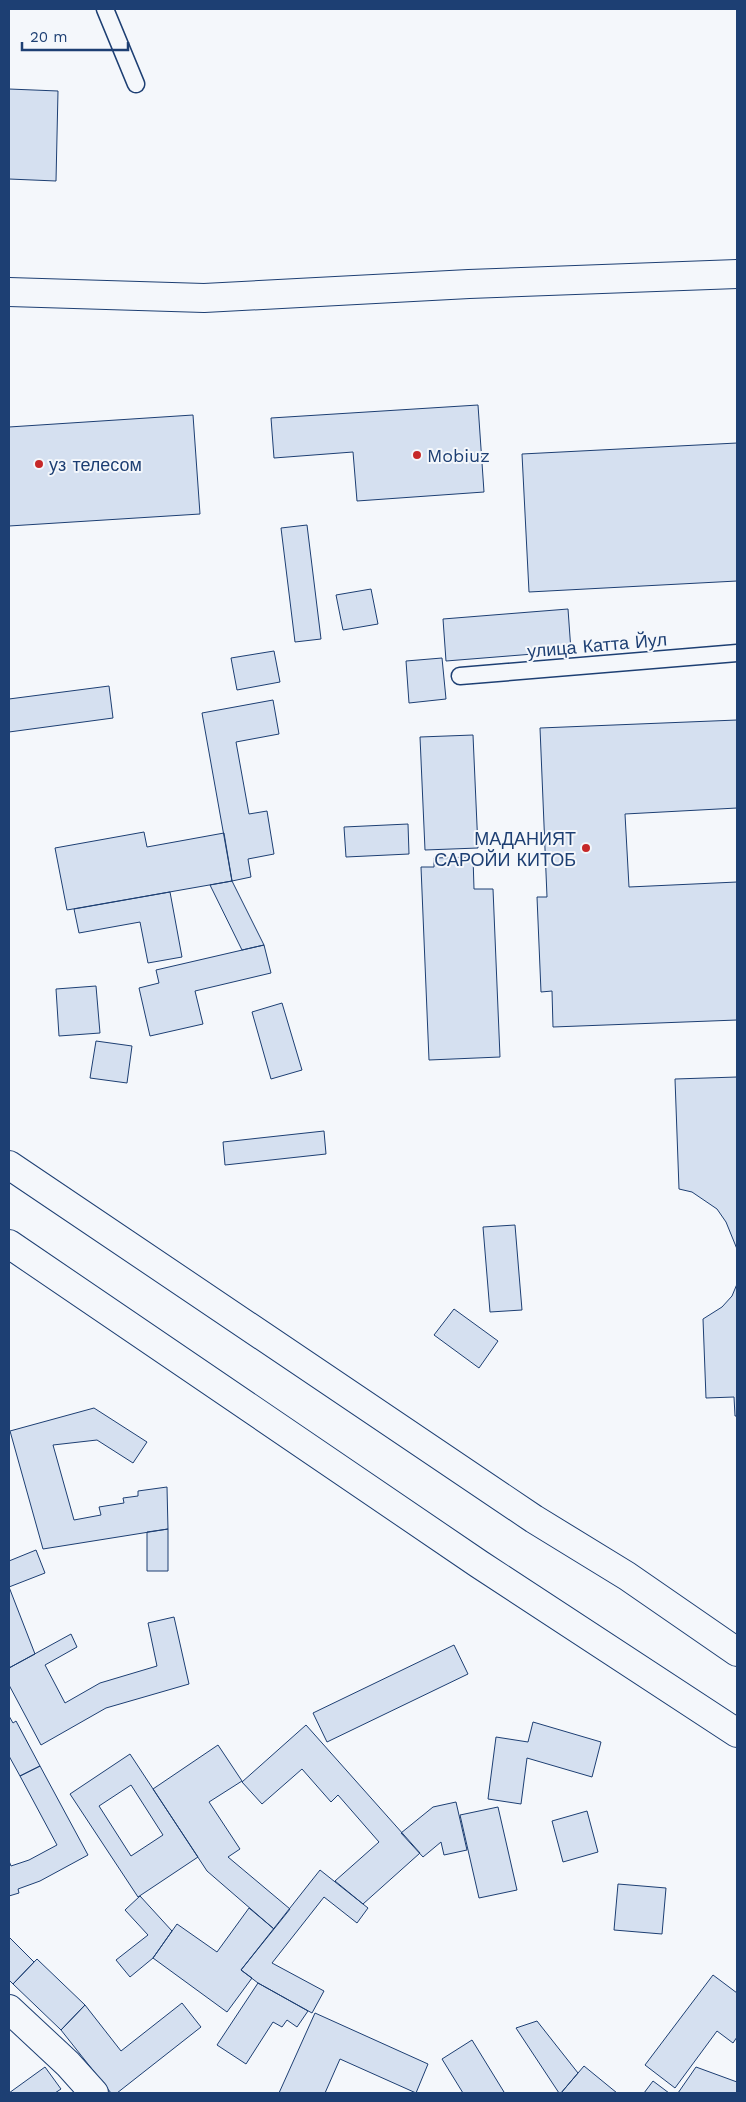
<svg xmlns="http://www.w3.org/2000/svg" width="746" height="2102" font-family="'Work Sans',sans-serif">
	<rect width="100%" height="100%" fill="#f4f7fb"/>
	<path fill="#d5e0f0" stroke="#1d3f73" fill-rule="evenodd" d="M9 89 58 91 56 181 9 179Z
		M478 405 484 492 357 501 353 452 274 458 271 418Z
		M193 415 200 514 9 526V427Z
		M737 443V581L529 592 522 454Z
		M307 525 321 639 295 642 281 528Z
		M371 589 378 624 343 630 336 595Z
		M568 609 571 651 446 661 443 619Z
		M274 651 280 682 237 690 231 658Z
		M442 658 446 699 409 703 406 661Z
		M109 686 113 718 9 732V699Z
		M273 700 279 734 236 742 249 814 267 811 274 854 248 859 251 877 232 881 202 713Z
		M737 720V808L625 814 629 887 737 882V1020L553 1027 552 991 541 992 537 897H547L540 728Z
		M473 735 478 848 425 850 420 737Z
		M408 824 409 854 346 857 344 827Z
		M144 832 147 847 224 833 232 881 67 910 55 848Z
		M473 857 474 889H493L500 1057 429 1060 421 867H434V858Z
		M232 881 264 945 242 950 210 885Z
		M170 892 182 957 148 963 140 922 79 933 74 909Z
		M264 945 271 973 195 991 203 1024 150 1036 139 988 159 983 156 970Z
		M96 986 100 1033 59 1036 56 989Z
		M282 1003 302 1070 271 1079 252 1012Z
		M96 1041 132 1046 127 1083 90 1078Z
		M737 1077V1249L726 1222 717 1209 692 1192 679 1189 675 1079Z
		M324 1131 326 1154 225 1165 223 1142Z
		M515 1225 522 1310 490 1312 483 1227Z
		M737 1284V1416H735L734 1397 706 1398 703 1319 722 1307 732 1296Z
		M454 1309 498 1341 479 1368 434 1335Z
		M94 1408 147 1442 133 1463 97 1440 53 1445 74 1520 101 1515 99 1507 124 1503 123 1498 138 1496V1491L167 1487 168 1529 43 1549 10 1431Z
		M168 1529V1571H147V1532Z
		M36 1550 45 1573 9 1587V1561Z
		M9 1587 35 1654 9 1668Z
		M174 1617 189 1684 106 1708 41 1745 9 1685V1668L71 1634 77 1647 45 1665 65 1703 100 1683 157 1666 148 1623Z
		M454 1645 468 1674 327 1742 313 1713Z
		M9 1716 13 1723 16 1721 40 1766 20 1776 9 1756Z
		M533 1722 601 1742 592 1777 527 1758 521 1804 488 1799 496 1737 528 1742Z
		M306 1725 420 1853 363 1904 335 1881 379 1842 338 1795 331 1802 302 1769 262 1804 242 1782Z
		M218 1745 242 1781 209 1802 240 1849 228 1857 290 1909 274 1929 207 1871 153 1789Z
		M130 1754 198 1857 138 1897 70 1794ZM131 1785 163 1835 131 1856 99 1806Z
		M40 1766 88 1855 40 1881 18 1889 19 1893 9 1896V1861L11 1866 29 1860 57 1845 20 1776Z
		M456 1802 467 1850 444 1855 441 1842 423 1857 401 1833 433 1807Z
		M498 1807 517 1890 479 1898 460 1815Z
		M587 1811 598 1852 563 1862 552 1821Z
		M320 1870 368 1908 357 1923 324 1897 272 1963 324 1991 312 2013 258 1983 241 1970Z
		M618 1884 666 1888 662 1934 614 1930Z
		M140 1896 172 1931 153 1958 130 1977 116 1960 148 1935 125 1910Z
		M249 1908 274 1929 241 1970 252 1978 227 2012 153 1958 177 1924 217 1952Z
		M9 1937 34 1962 13 1984 9 1980Z
		M37 1959 85 2005 61 2030 13 1984Z
		M713 1975 737 1993V2037L733 2043 717 2031 675 2088 645 2065Z
		M258 1983 308 2011 297 2027 287 2020 282 2027 273 2022 246 2064 217 2045Z
		M182 2003 201 2027 117 2093H111L61 2030 85 2005 121 2051Z
		M315 2013 428 2064 416 2093 340 2059 325 2093H279Z
		M537 2021 578 2073 561 2093H559L516 2028Z
		M472 2040 504 2092 502 2093H463L442 2059Z
		M584 2066 617 2093H561Z
		M45 2067 61 2089 55 2093H9Z
		M696 2067 737 2082V2093H678Z
		M653 2081 669 2093H644Z"/>
	<g fill="none" stroke-linecap="round" stroke-linejoin="round">
		<defs>
			<path id="lane" d="M105 9 136 84
				M460 676 737 653"/>
			<path id="street" d="M9 2009 68 2064 94 2093"/>
			<path id="secondary" d="M9 292 204 298 469 284 737 274"/>
			<path id="primary" d="M9 1165 534 1519 627 1576 737 1652
				M9 1244 479 1564 737 1733"/>
		</defs>
		<use href="#lane" stroke="#1d3f73" stroke-width="19"/>
		<use href="#street" stroke="#1d3f73" stroke-width="30"/>
		<use href="#secondary" stroke="#1d3f73" stroke-width="30"/>
		<use href="#primary" stroke="#1d3f73" stroke-width="30"/>
		<use href="#lane" stroke="#f4f7fb" stroke-width="16"/>
		<use href="#street" stroke="#f4f7fb" stroke-width="28"/>
		<use href="#secondary" stroke="#f4f7fb" stroke-width="28"/>
		<use href="#primary" stroke="#f4f7fb" stroke-width="28"/>
	</g>
	<g fill="#c62828" stroke="#f4f7fb" stroke-width="2">
		<circle cx="417" cy="455" r="5"/>
		<circle cx="39" cy="464" r="5"/>
		<circle cx="586" cy="848" r="5"/>
	</g>
	<g text-anchor="middle" dominant-baseline="central" stroke-width="4" stroke-linejoin="round" paint-order="stroke">
		<g font-size="18" fill="#1d3f73" stroke="#f4f7fb" text-anchor="start">
			<text x="427" y="455">Mobiuz</text>
			<text x="49" y="464">уз телесом</text>
			<text x="576" y="838" text-anchor="end">МАДАНИЯТ<tspan x="576" dy="21">САРОЙИ КИТОБ</tspan></text>
		</g>
		<g font-size="18" fill="#1d3f73" stroke="#f4f7fb">
			<text transform="translate(597 645) rotate(-5)">улица Катта Йул</text>
		</g>
	</g>
	<rect width="746" height="2102" fill="none" stroke="#1d3f73" stroke-width="20"/>
	<path d="M22 42v8h106v-8" fill="none" stroke="#1d3f73" stroke-width="2.5"/>
	<text x="30" y="42" font-size="15" fill="#1d3f73" stroke="#f4f7fb" stroke-width="4" paint-order="stroke">20 m</text>
</svg>
